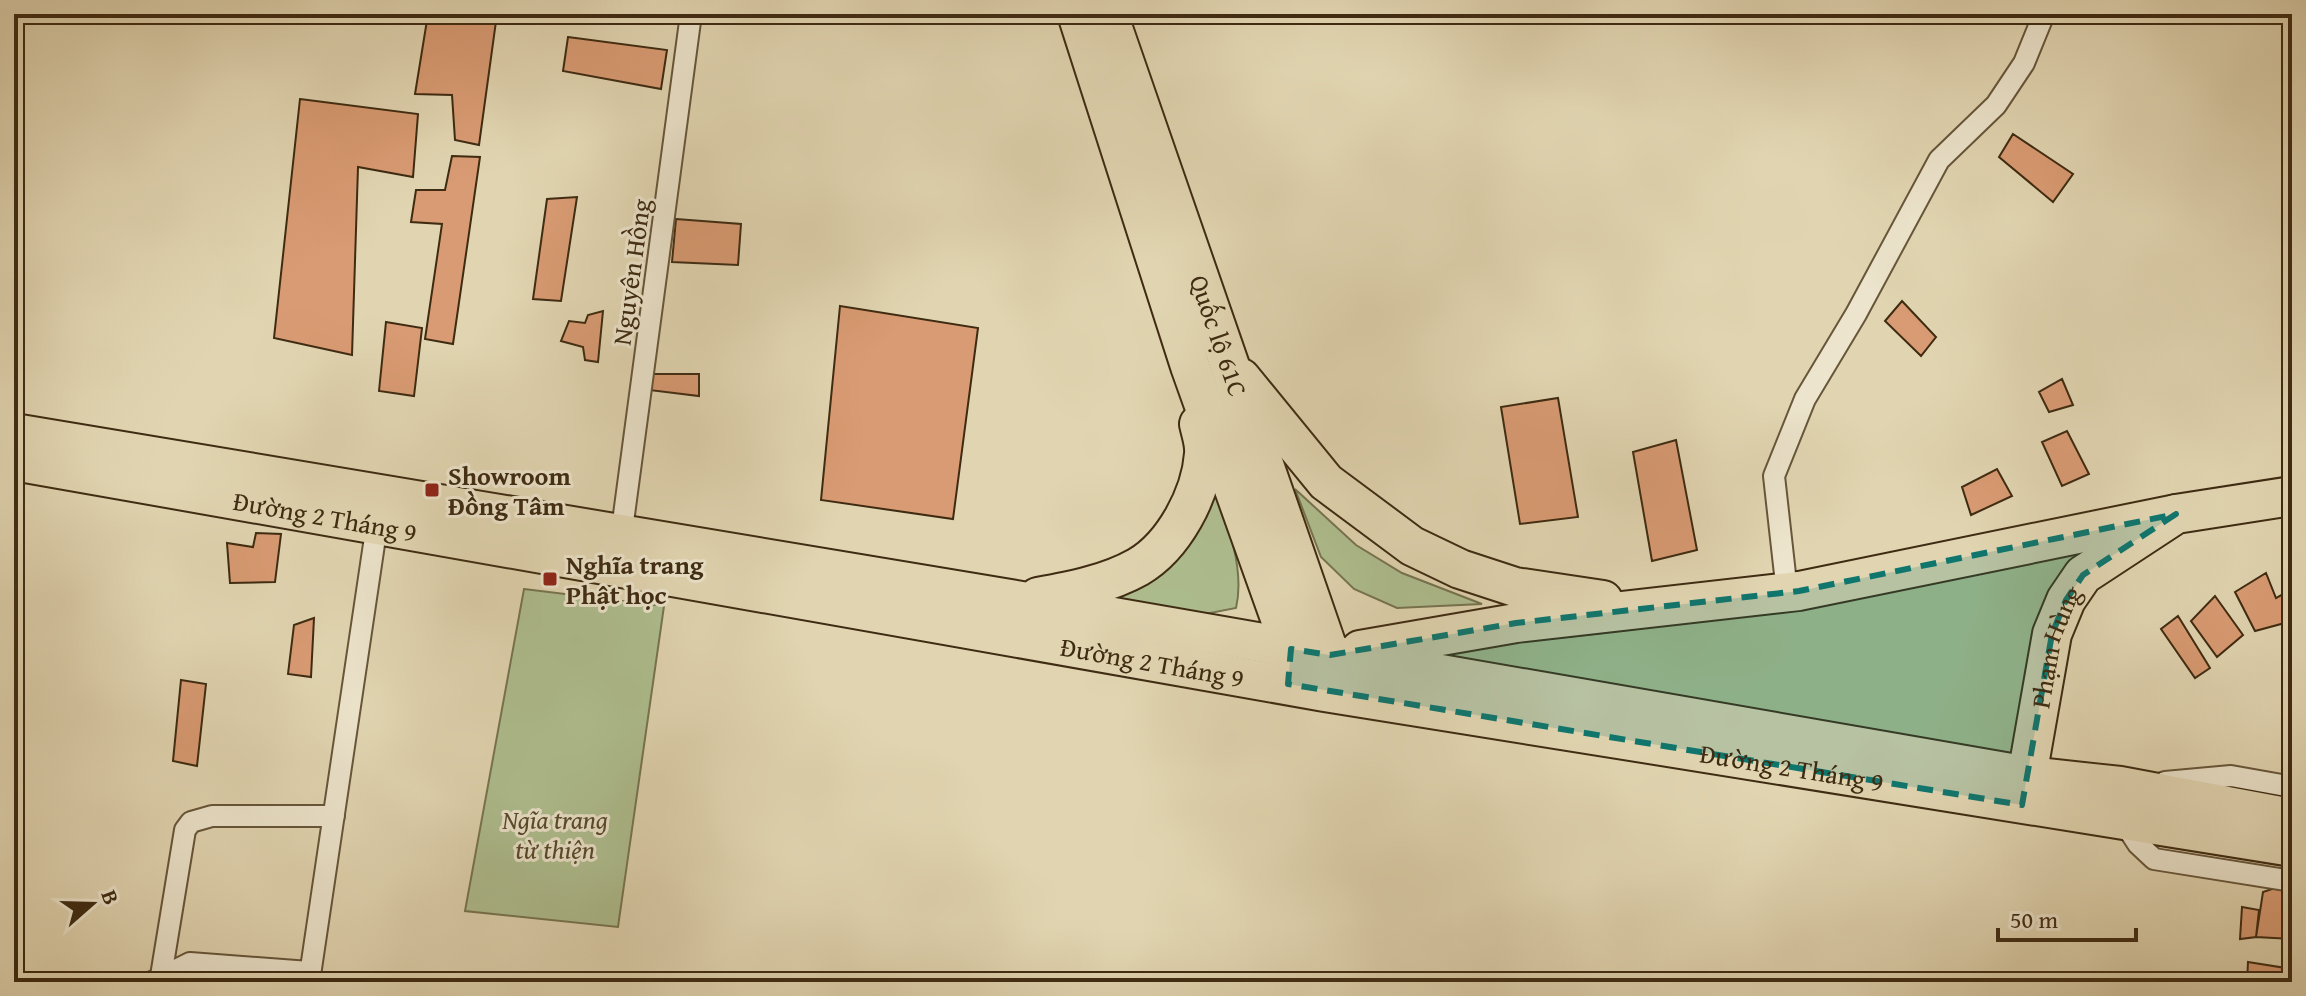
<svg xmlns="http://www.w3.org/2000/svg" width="2306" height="996" font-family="'Gentium Book Plus',serif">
	<rect width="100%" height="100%" fill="#e1d5b1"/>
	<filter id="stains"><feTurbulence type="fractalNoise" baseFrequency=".0025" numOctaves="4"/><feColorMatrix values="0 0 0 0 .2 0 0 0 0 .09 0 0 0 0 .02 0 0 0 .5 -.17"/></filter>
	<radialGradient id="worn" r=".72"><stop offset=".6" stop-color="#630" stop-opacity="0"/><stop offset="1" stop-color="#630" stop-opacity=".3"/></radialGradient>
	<path fill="#aebe8f" stroke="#767450" stroke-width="2" d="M1209 474C1224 514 1246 566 1236 608L1205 614 1112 602 1151 575Z
		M1295 489 1356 545 1402 573 1482 604 1397 608 1354 589 1321 557Z
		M2072 551 2081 557 2017 755 1419 656V647C1640 641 1855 592 2072 551Z
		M524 589 664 606 618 927 465 911Z"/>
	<path fill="#d99b73" stroke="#3e2b12" stroke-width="2" d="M428 14H497L479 145 455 140 452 95 415 94Z
		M568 37 667 50 661 89 563 71Z
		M300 99 418 114 413 177 358 167 352 355 274 338Z
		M2013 134 2073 174 2053 202 1999 157Z
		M452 156 480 157 453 344 425 339 442 224 411 222 416 190H445Z
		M577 197 561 301 533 299 547 199Z
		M676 219 741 224 738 265 672 262Z
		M1902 301 1936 337 1921 356 1885 321Z
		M840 306 978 328 953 519 821 500Z
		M603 311 598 362 585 360 583 347 561 341 569 321 585 323 588 315Z
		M386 322 422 328 414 396 379 391Z
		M653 374H699V396L649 390Z
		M2062 379 2073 405 2049 412 2039 392Z
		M1558 398 1578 517 1520 524 1501 407Z
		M2067 431 2089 474 2062 486 2042 442Z
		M1676 440 1697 550 1652 561 1633 452Z
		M1997 469 2012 496 1971 515 1962 487Z
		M256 533 281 534 275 582 230 583 227 543 253 547Z
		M2266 573 2276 598 2292 589V631L2285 623 2255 631 2235 592Z
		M2215 596 2243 635 2217 657 2191 621Z
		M2178 616 2210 668 2195 678 2161 629Z
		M314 618 311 677 288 674 294 625Z
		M181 680 206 684 197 766 173 761Z
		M2281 886 2285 902 2292 904V939L2256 937 2263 892Z
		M2242 907 2259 910 2256 937 2240 939Z
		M2248 962 2292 969V982H2247Z"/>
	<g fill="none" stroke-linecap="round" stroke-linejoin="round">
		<defs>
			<path id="street" d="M621 537 691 14
				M1787 592 1774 476 1805 399 1856 314 1939 160 1996 105 2024 63 2044 14
				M2165 782 2231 776 2292 787
				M2121 818 2138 844 2154 859 2292 881
				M152 982 190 963 309 972
				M160 982 185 830 191 822 212 816H334
				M309 982 377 524"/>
			<g id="highway">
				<path d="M1077 14 1190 366 1291 649 1289 668"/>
				<path id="s1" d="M1108 14 1330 655 1327 678"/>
				<path d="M1241 378 1326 482 1412 546 1460 569 1515 587 1603 600"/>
				<path d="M14 433 1010 599 2028 776 2120 786 2292 818"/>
				<path id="s2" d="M14 461 1325 692 2292 847"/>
				<path d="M1038 597C1071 591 1108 584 1138 567 1174 546 1201 495 1204 454 1205 444 1201 433 1199 424"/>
				<path d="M1360 650 1516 623 1799 591 2176 514"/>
				<path id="s3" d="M2023 799 2052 634 2066 600 2083 575 2176 514 2292 496"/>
			</g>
		</defs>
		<use href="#street" stroke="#67563a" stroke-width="24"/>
		<use href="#highway" stroke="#3e2b12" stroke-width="42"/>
		<use href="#street" stroke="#ece4cc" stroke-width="20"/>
		<use href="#highway" stroke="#e1d5b1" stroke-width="38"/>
	</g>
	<path fill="#0f766e" fill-opacity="0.2" stroke="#0f766e" stroke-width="6" stroke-dasharray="16 10" stroke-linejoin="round" d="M2176 514 2083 575 2066 600 2052 634 2022 805 1288 684 1291 649 1330 655 1516 623 1799 591Z"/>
	<g fill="#8f2418" stroke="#ece4cc" stroke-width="3">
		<rect x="424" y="482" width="16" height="16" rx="4"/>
		<rect x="542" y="571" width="16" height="16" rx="4"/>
	</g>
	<g text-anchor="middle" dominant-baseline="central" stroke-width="6" stroke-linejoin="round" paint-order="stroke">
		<g font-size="26" fill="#3e2b12" stroke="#ece4cc">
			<text transform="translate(631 272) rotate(-82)">Nguyên Hồng</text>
			<text stroke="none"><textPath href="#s1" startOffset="340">Quốc lộ 61C</textPath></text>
			<text stroke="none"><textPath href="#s2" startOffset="316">Đường 2 Tháng 9</textPath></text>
			<text stroke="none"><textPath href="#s3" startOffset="156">Phạm Hùng</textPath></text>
			<text stroke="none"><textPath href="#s2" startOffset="1156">Đường 2 Tháng 9</textPath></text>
			<text stroke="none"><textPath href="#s2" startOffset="1804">Đường 2 Tháng 9</textPath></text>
		</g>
		<g font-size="26" font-weight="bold" fill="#3e2b12" stroke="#ece4cc" text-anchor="start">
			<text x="448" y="475">Showroom<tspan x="448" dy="30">Đồng Tâm</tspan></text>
			<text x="566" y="564">Nghĩa trang<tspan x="566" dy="30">Phật học</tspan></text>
		</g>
		<g font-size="26" font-style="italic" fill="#54482b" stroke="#ece4cc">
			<text x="555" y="819">Ngĩa trang<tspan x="555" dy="30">từ thiện</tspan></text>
		</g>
	</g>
	<rect width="2306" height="996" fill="none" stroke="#e1d5b1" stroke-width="48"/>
	<rect x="16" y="16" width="2274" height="964" fill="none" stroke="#3e2b12" stroke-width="4"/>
	<rect x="24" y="24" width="2258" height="948" fill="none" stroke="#3e2b12" stroke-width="2"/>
	<g transform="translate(92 904) rotate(70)" stroke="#ece4cc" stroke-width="6" paint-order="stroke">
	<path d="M0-6L14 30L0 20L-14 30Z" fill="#3e2b12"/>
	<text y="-12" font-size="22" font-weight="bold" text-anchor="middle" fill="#3e2b12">B</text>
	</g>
	<path d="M1998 928v12h138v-12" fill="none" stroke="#3e2b12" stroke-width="4"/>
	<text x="2010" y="928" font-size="24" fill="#3e2b12" stroke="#ece4cc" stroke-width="6" paint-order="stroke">50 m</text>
	<rect width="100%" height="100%" filter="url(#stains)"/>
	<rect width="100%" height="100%" fill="url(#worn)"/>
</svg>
